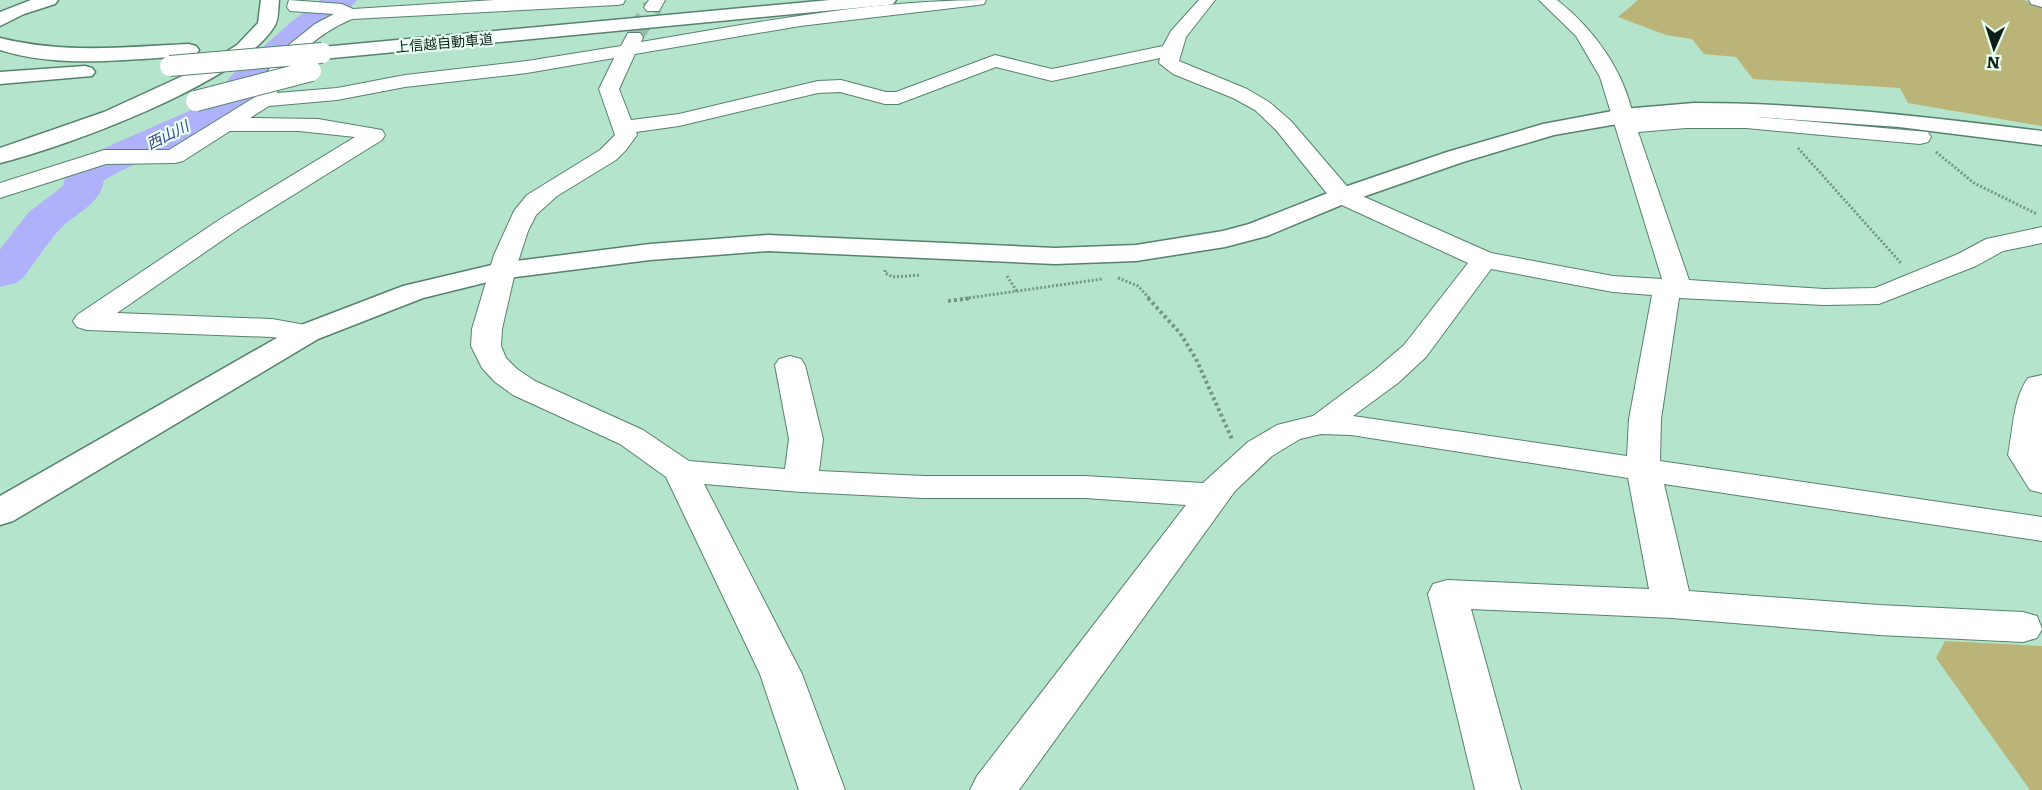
<svg xmlns="http://www.w3.org/2000/svg" width="2042" height="790" font-family="Literata,'Noto Sans JP',serif">
	<rect width="100%" height="100%" fill="#b5e4cc"/>
	<path fill="#bab479" d="M1638 0H2024L2042 7V126L1908 103 1900 88 1753 79 1736 57 1704 54 1692 39 1666 35 1618 17Z
		M1945 641 2042 646V790H2030L1936 658Z"/>
	<g fill="none" stroke-linecap="round" stroke-linejoin="round">
		<path fill="#afb1fa" fill-rule="evenodd" d="M320 0H357C350 10 322 26 311 36 293 53 273 69 258 87 252 94 251 104 243 110 202 139 148 155 104 180 100 206 74 213 58 231 45 246 35 262 24 277L16 283 0 287V249L29 212 63 186 66 174 71 166 109 146 189 111 219 94 230 77 291 22Z"/>
		<path stroke="#93bda8" stroke-width="20" stroke-dasharray="20 10" stroke-linecap="butt" d="M634 35 653 7"/>
		<defs>
			<path id="minor" d="M289 0 342 4 353 9 494 0H625L623 4 617 5 352 19C319 33 289 58 277 93L337 88 405 75 527 61 621 46 628 33H640L643 37 641 42C755 23 870 0 986 0L984 4 978 5 800 26 635 54 619 89 631 120 679 114 818 81 841 80 886 92H896L995 55 1052 69 1163 46 1171 31 1199 0H1215L1186 37 1179 61 1247 89 1269 102 1291 121 1351 191 1491 253 1613 276 1662 279 1600 77 1576 36 1539 0H1557C1595 30 1625 72 1634 120L1686 116H1746L1928 132 1931 137 1928 142 1920 144 1746 128H1686L1638 132 1689 280 1824 289 1875 288 1958 254 1986 239 2042 227V243L2003 251 1976 266 1879 304 1824 305 1679 298 1661 419 1660 461 2042 517V541L1664 484 1689 591 1879 605 2023 612 2037 616 2042 629 2037 638 2023 642 1879 635 1672 618 1471 609 1521 790H1475L1428 594 1433 584 1447 580 1649 589 1628 478 1351 435 1321 434 1300 439 1272 456 1235 491 1019 790H970L977 776 1186 505 1085 498H924L801 492 704 484 802 674 845 790H799L760 674 666 477 620 444 513 395 495 382 482 368 471 346 472 329 494 255 514 211 527 195 600 150 615 135 599 89 614 58 527 73 405 87 337 100 269 106 250 118 318 119 382 130 385 135 382 140 240 228 117 313 272 319 317 327 322 333 317 339 307 342 272 337 87 330 77 327 73 321 77 315 222 218 355 137 299 131H230L183 161 175 163 106 164 0 198V183L104 150H169L255 97 267 72 290 44 315 24 334 14 290 11 287 7ZM1160 58 1159 63 1173 74 1233 98 1255 110 1276 130 1333 201 1468 263 1404 345 1376 369 1313 416 1277 425 1248 442 1203 483 1085 476H924L819 471 823 439 805 365 801 359 790 356 779 359 775 365 789 439 785 469 689 461 643 430 535 381 517 369 506 358 501 346 502 329 516 268 528 231 536 215 557 196 616 160 626 150 637 135 636 132 679 126 818 93 840 92 885 104H898L996 67 1052 81ZM1491 269 1613 292 1652 295 1629 419 1627 456 1353 416 1398 383 1426 357Z
				M649 0H665L659 11H647L644 7Z
				M2029 0H2042V7L2031 4Z
				M2042 375V493L2030 490 2008 455C2013 430 2013 399 2028 378Z"/>
			<path id="tertiary" d="M1694 103C1811 103 1926 117 2042 131V145L1899 127 1757 117H1694L1623 123 1554 135 1463 162 1351 201 1267 236 1225 247 1136 261 1055 264 768 251 650 260 500 279 423 298 318 339 13 521 0 525V496L296 327 403 286 500 263 650 244 768 235 1055 248 1136 245 1223 231 1249 224 1333 191 1447 152 1543 124 1623 109Z"/>
			<path id="motorway" d="M31 0H58L55 4 24 14 0 26V12Z
				M261 0H279C278 8 279 20 274 27 239 83 66 147 0 163V148L104 112 200 68 237 45 258 23Z
				M830 0H896L893 4 887 5 322 59 315 57 312 53 315 49 322 47Z
				M0 38C64 54 124 47 189 44L196 46 199 50 196 54 189 56C127 59 60 69 0 50Z
				M85 66 92 68 95 72 92 76 0 84V72Z"/>
		</defs>
		<use href="#minor" stroke="#56826d" stroke-width="2"/>
		<use href="#tertiary" stroke="#56826d" stroke-width="3"/>
		<use href="#motorway" stroke="#56826d" stroke-width="3"/>
		<path stroke="#739785" stroke-width="3" stroke-dasharray="2 2" stroke-linecap="butt" d="M1798 148 1901 263
			M1936 152 1974 183 2037 214
			M885 270V273L893 277 921 275
			M1007 276 1018 293
			M1118 278 1138 286 1150 299
			M961 299 1102 279"/>
		<path stroke="#739785" stroke-width="4" stroke-dasharray="3 3" stroke-linecap="butt" d="M1148 298 1180 333 1196 359 1232 439
			M948 301 972 298"/>
		<use href="#minor" fill="#fff" fill-rule="evenodd"/>
		<use href="#tertiary" fill="#fff" fill-rule="evenodd"/>
		<use href="#motorway" fill="#fff" fill-rule="evenodd"/>
		<defs>
			<path id="motorway-bridge" d="M170 66 322 53
				M196 101 311 71"/>
		</defs>
		<use href="#motorway-bridge" stroke="#56826d" stroke-width="22" stroke-linecap="butt"/>
		<use href="#motorway-bridge" stroke="#fff" stroke-width="20"/>
	</g>
	<g text-anchor="middle" dominant-baseline="central" stroke-width="4.5" stroke-linejoin="round" paint-order="stroke">
		<g font-size="14" fill="#0d1f17" stroke="#e8fff3">
			<text transform="translate(444 42) rotate(-5)">上信越自動車道</text>
		</g>
		<g font-size="15" font-style="italic" fill="#433b8f" stroke="#e8fff3">
			<text transform="translate(167 134) rotate(-26)">西山川</text>
		</g>
	</g>
	<g transform="translate(1994 48) rotate(183)" stroke="#e8fff3" stroke-width="4.5" paint-order="stroke">
	<path d="M0-4.5L10 22L0 15L-10 22Z" fill="#0d1f17"/>
	<text y="-9" font-size="16" font-weight="bold" text-anchor="middle" fill="#0d1f17">N</text>
	</g>
</svg>
